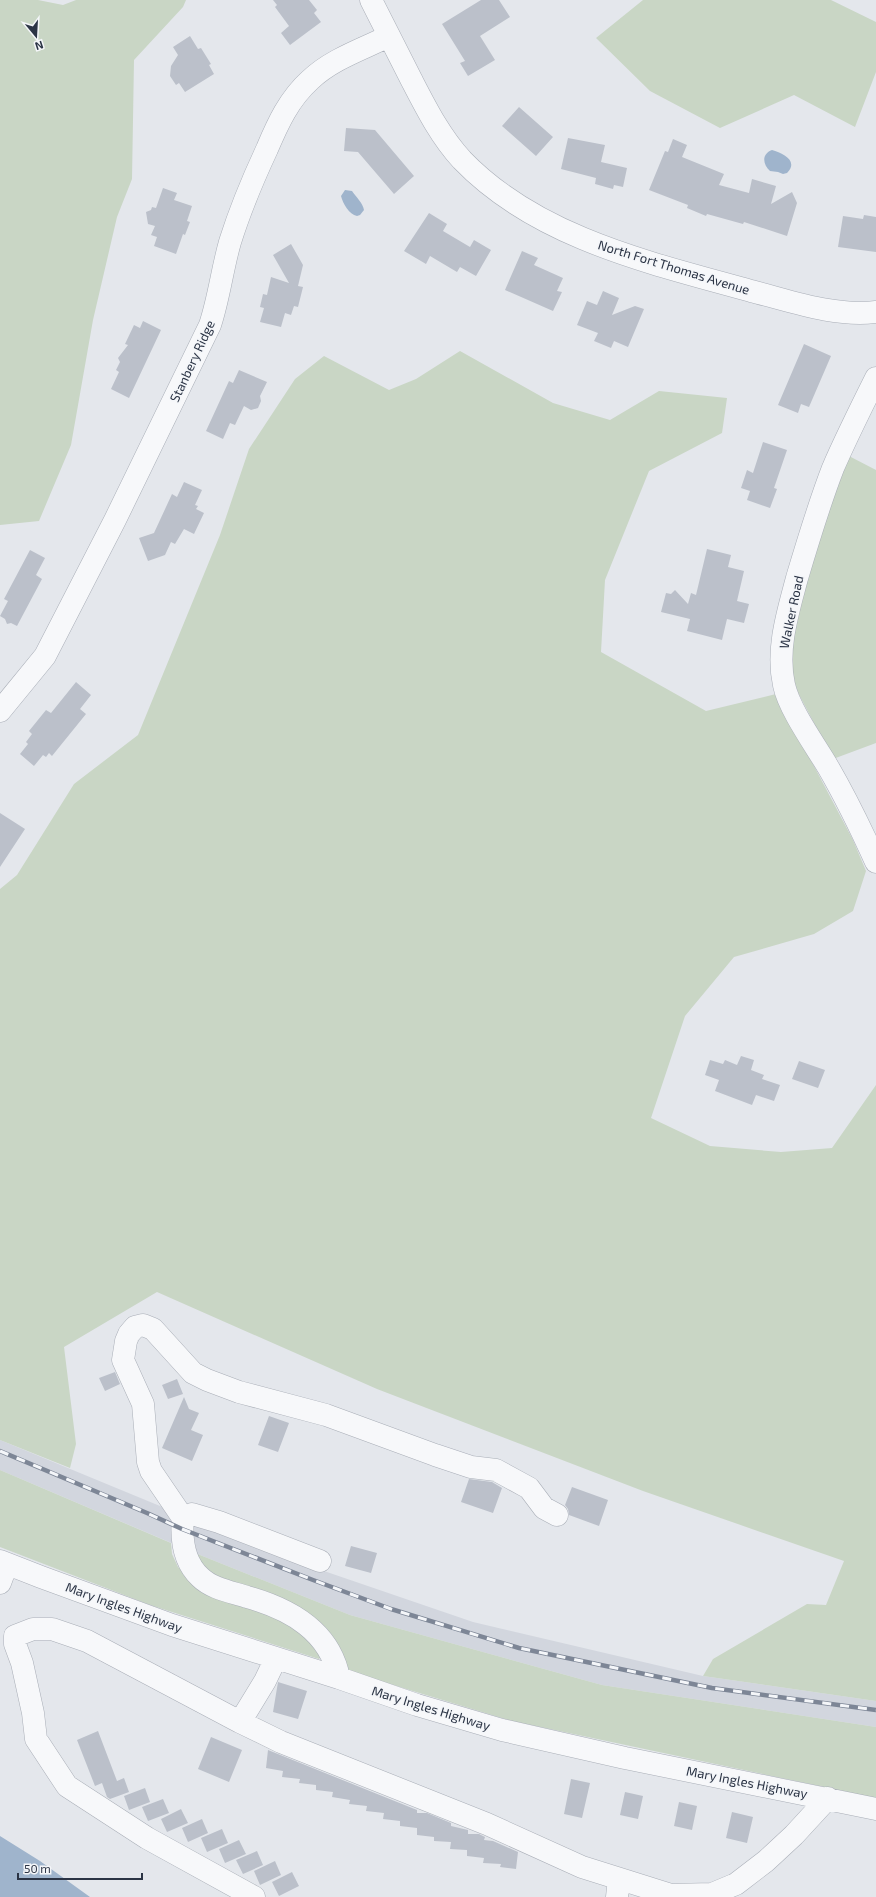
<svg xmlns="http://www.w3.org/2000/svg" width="876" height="1897" font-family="'Exo 2',sans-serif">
	<rect width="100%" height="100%" fill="#e4e7ec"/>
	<path fill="#d2d6de" d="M0 1440 286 1558 473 1622 703 1676 876 1701V1727L602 1685 350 1615 195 1553 0 1470Z"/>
	<path fill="#c9d6c5" d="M0 0H38L63 5 76 0H186L183 7 134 60 132 179 117 217 93 320 71 445 39 521 0 525Z
		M643 0H831L876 22V72L855 127 794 95 720 128 650 91 596 38Z
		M460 351 553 403 610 420 659 391 727 398 722 433 649 471 605 580 601 652 706 711 776 694 853 840 866 871 853 911 814 934 734 957 685 1016 651 1118 710 1146 781 1152 832 1148 876 1085V1701L703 1676 713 1659 807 1604 826 1605 844 1561 643 1491 377 1389 157 1292 64 1347 76 1444 70 1468 0 1440V889L17 875 74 784 138 735 220 535 249 449 295 379 324 356 389 390 416 379Z
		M847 455 876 470V743L833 759 795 687 790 651 809 567Z
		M0 1470 171 1543 172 1554 178 1567 192 1580 296 1628 323 1654 319 1659 150 1605 0 1547Z
		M195 1553 350 1615 602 1685 876 1727V1798L512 1721 347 1671 340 1658 221 1583 202 1568Z"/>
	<path fill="#9fb4cc" d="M772 150C783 153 799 161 787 173L783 174 778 172 770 171C763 165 761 154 772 150Z
		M345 190 352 191C356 197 363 203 364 210L360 215 357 216C349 214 343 204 341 196Z
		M0 1836 40 1861 90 1897H0Z"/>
	<path fill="#bbc0ca" d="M273 0H309L317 10 314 13 321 22 290 45 281 33 289 26 275 7 277 5Z
		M481 0H499L510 17 480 36 495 60 468 76 460 63 465 61 442 24Z
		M190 36 198 49 201 48 211 64 209 65 214 74 185 92 179 83 176 85 170 76 171 66 178 55 173 47Z
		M519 107 553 137 536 156 502 126Z
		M346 128 375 130 414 176 394 194 358 152 344 151Z
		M568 138 605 145 601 162 627 168 623 187 614 185 613 189 595 184 596 178 561 169Z
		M673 139 687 145 682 157 724 174 719 185 749 193 752 179 776 186 771 204 792 192 797 203 787 236 744 222 743 224 707 214 706 216 687 208 688 205 649 190 665 151 668 152Z
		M163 188 177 193 174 200 192 206 187 221 190 222 185 235 183 234 176 254 154 246 157 237 151 235 155 226 148 224 146 212 151 210 152 207 156 208Z
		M429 213 447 224 443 231 470 247 474 240 491 250 476 276 460 267 457 272 430 256 426 264 404 251Z
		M864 215 876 217V252L838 247 843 216 863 219Z
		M291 244 303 265 298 286 303 287 298 307 294 306 291 315 285 313 281 327 260 322 264 308 260 307 263 294 267 295 271 277 289 283 273 255Z
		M522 251 538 258 534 265 563 278 557 291 562 292 553 311 505 290Z
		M603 291 619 298 612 315 635 306 644 309 628 347 614 341 611 348 594 341 598 333 577 325 587 301 597 305Z
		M143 321 161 330 129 398 111 389 119 372 116 370 120 362 118 358 128 345 125 344 134 325 140 328Z
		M804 344 831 356 809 407 801 404 798 413 778 405Z
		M239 370 267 382 260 396 261 401 258 408 251 410 244 406 235 425 230 423 223 439 206 431 229 381 233 383Z
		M763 442 787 450 774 488 777 489 770 508 747 500 750 491 741 488 747 470 753 473Z
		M184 482 202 490 195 505 198 506 196 509 204 513 194 534 184 529 175 544 171 542 165 555 148 561 139 538 154 533 172 494 177 497Z
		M707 549 731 555 728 567 744 571 737 601 749 604 744 623 727 619 722 640 687 631 690 619 661 612 666 593 671 594 675 590 688 604 691 593 696 595Z
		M30 550 45 558 36 575 42 579 17 626 11 623 7 624 5 619 0 616 8 601 4 599Z
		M76 682 91 695 80 709 86 714 52 756 49 753 46 757 43 755 34 766 20 754 28 744 26 742 32 734 29 731 46 710 51 713Z
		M0 813 25 829 0 867Z
		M741 1056 754 1060 751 1070 764 1075 762 1079 780 1085 774 1101 756 1095 752 1105 715 1091 719 1080 705 1075 710 1060 723 1064 725 1060 737 1065Z
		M799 1061 825 1070 818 1088 792 1079Z
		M115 1372 120 1384 105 1391 99 1378Z
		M177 1379 183 1394 168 1399 162 1385Z
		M184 1397 189 1409 199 1413 191 1430 203 1435 192 1461 162 1448Z
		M269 1416 289 1423 278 1452 258 1445Z
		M469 1479 492 1482 502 1488 493 1513 461 1502Z
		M572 1487 608 1500 599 1526 569 1515 568 1509 565 1505Z
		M351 1546 377 1553 371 1573 345 1566Z
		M278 1682 307 1691 298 1719 273 1712Z
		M98 1731 117 1781 124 1778 129 1792 110 1799 107 1797 102 1783 95 1786 77 1740Z
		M211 1737 242 1750 229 1782 198 1769Z
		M268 1750 417 1810V1813H427L451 1823V1826L468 1830V1834H479L485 1837 484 1840 493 1841 518 1852 516 1869 500 1867 501 1864 483 1863 484 1858 467 1856V1850L450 1849 451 1842 434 1841V1837L417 1835V1828L400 1826V1821L383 1819 384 1813 366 1811 367 1806 349 1804 350 1800 332 1797 333 1792 316 1790V1785L299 1783 300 1779 282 1777 283 1771 266 1768Z
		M571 1779 590 1783 582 1818 564 1814Z
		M145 1788 150 1802 129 1810 124 1796Z
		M625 1792 643 1796 638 1819 620 1815Z
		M163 1799 169 1813 148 1821 142 1807Z
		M679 1802 697 1806 692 1830 674 1826Z
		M181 1809 188 1823 167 1832 161 1819Z
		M732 1812 753 1817 747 1843 726 1838Z
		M202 1819 208 1833 188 1842 182 1828Z
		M222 1829 228 1843 207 1852 201 1838Z
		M239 1840 246 1854 225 1863 219 1849Z
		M257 1851 263 1865 243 1874 236 1860Z
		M275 1861 281 1875 260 1885 254 1871Z
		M292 1872 299 1886 279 1896 272 1882Z"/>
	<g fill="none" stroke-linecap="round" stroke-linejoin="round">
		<defs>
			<path id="minor" d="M371 0C384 26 398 53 411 79 426 108 440 136 462 160 537 238 651 263 751 291 791 301 834 317 876 312
				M876 378C861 408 846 438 833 468 819 504 808 541 797 578 788 612 776 649 784 685 789 709 815 745 828 767 846 798 861 829 876 862
				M0 711 45 656 115 520 210 325C219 298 222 270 230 242 240 210 253 179 267 149 278 123 289 99 310 80 332 59 363 49 389 36
				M183 1518C181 1539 184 1562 200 1577 212 1589 232 1592 247 1597 290 1609 330 1631 339 1678
				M0 1561 41 1577 172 1625 339 1678 417 1705 502 1730 625 1758 876 1809
				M320 1561 219 1522 192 1514 183 1518 151 1471 148 1462 143 1404 123 1360 126 1341 129 1334 135 1327 143 1325 153 1329 193 1373 207 1380 239 1392 326 1415 435 1455 471 1467 496 1470 529 1488 544 1508 557 1515
				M0 1583 7 1564
				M240 1722 265 1681 276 1658
				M712 1894 736 1884 766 1861 794 1835 828 1798
				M254 1897 147 1838 67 1786 36 1739 33 1713 22 1663 15 1644V1636L33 1629H52L87 1641 240 1722 281 1742 487 1824 582 1867 671 1895 712 1894 721 1897
				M617 1897 619 1879"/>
		</defs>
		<use href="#minor" stroke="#a9aeb7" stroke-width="23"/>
		<use href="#minor" stroke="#f7f8fa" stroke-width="22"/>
		<defs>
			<path id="rail" d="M0 1451 147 1513 182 1529 313 1580 391 1609 519 1648 712 1688 876 1710"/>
		</defs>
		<use href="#rail" stroke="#7d8696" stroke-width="4.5"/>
		<use href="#rail" stroke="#f4f6f9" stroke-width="3" stroke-dasharray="9" stroke-linecap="butt"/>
	</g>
	<g text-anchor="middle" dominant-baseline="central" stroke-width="3" stroke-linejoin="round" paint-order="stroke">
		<g font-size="13" fill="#2b3445" stroke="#f4f6f9">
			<text transform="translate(674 267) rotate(17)">North Fort Thomas Avenue</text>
			<text transform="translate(192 361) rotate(-65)">Stanbery Ridge</text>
			<text transform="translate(791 612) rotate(-78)">Walker Road</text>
			<text transform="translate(124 1607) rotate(20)">Mary Ingles Highway</text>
			<text transform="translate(431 1708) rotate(17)">Mary Ingles Highway</text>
			<text transform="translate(747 1782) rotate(11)">Mary Ingles Highway</text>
		</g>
	</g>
	<g transform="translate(36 36) rotate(162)" stroke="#f4f6f9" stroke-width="3" paint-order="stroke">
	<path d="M0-3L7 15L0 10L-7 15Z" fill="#2b3445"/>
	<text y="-6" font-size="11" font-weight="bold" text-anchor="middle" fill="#2b3445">N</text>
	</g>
	<path d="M18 1873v6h124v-6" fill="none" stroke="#2b3445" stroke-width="2"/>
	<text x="24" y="1873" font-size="12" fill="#2b3445" stroke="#f4f6f9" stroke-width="3" paint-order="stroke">50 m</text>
</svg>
